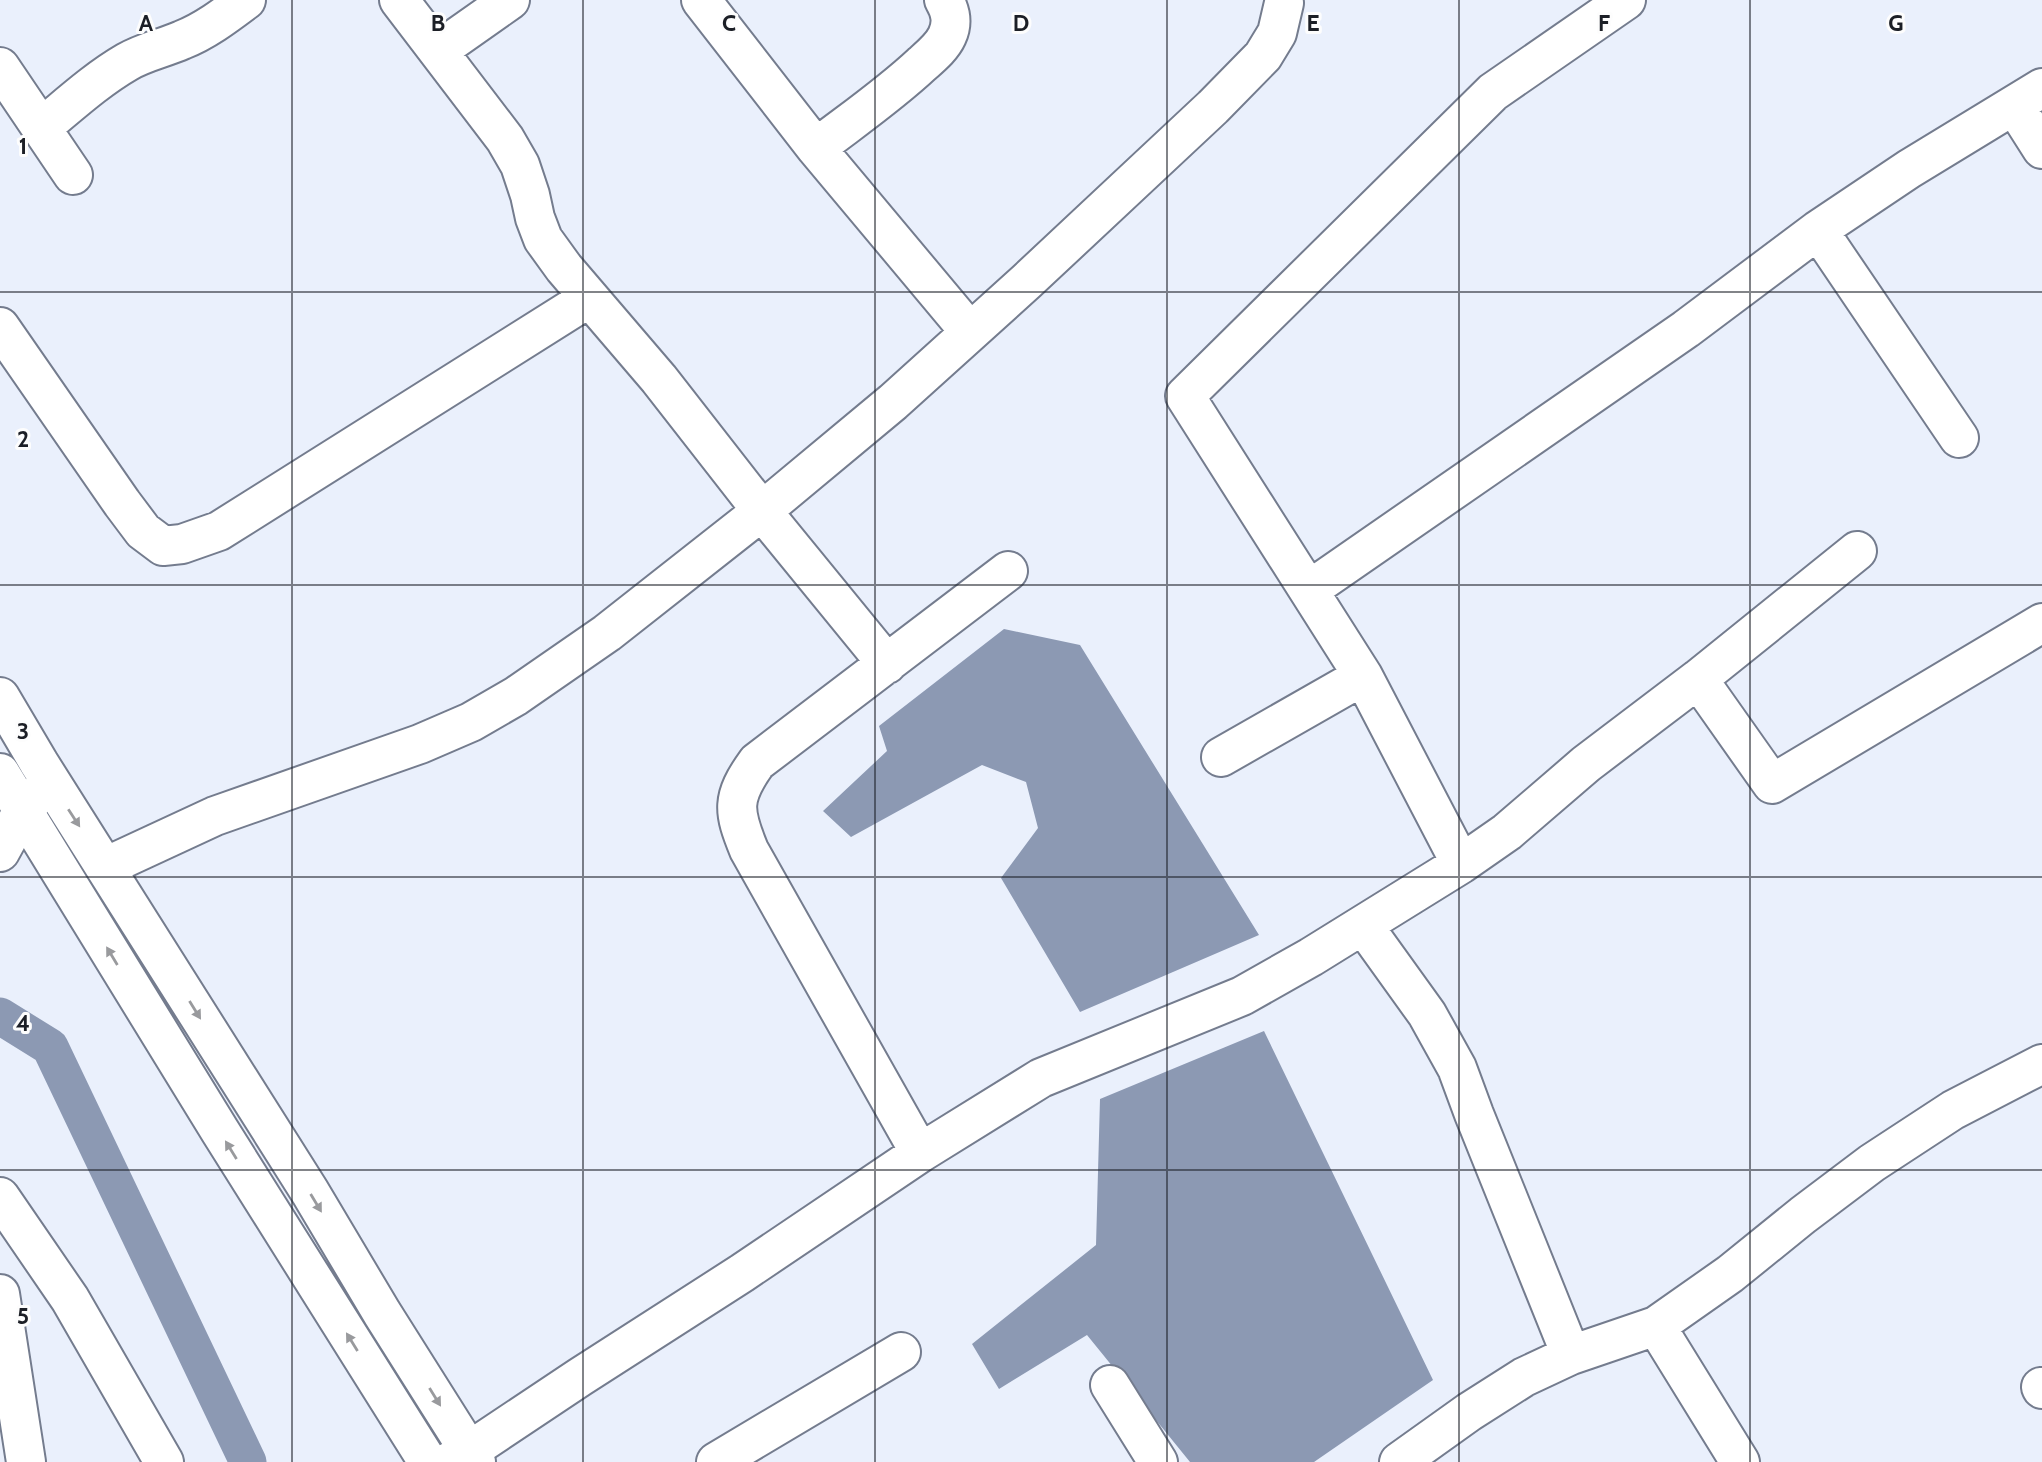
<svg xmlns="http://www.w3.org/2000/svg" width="2042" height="1462" font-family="Cabin,sans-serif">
	<rect width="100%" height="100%" fill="#eaf0fc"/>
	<path fill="#8c99b3" d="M1004 629 1080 645 1259 935 1080 1012 1001 878 1038 828 1026 782 982 765 851 837 823 811 887 751 879 726Z
		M1264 1031 1433 1380 1314 1462H1190L1087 1335 999 1389 972 1344 1096 1245 1100 1099Z"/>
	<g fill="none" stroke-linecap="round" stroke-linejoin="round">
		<path stroke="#8c99b3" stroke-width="37" d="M0 1016 50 1047 248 1462"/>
		<defs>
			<path id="minor" d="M399 0 505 139 520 165 530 195 535 218 543 239 564 268 659 379 762 511 887 664
				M701 0 816 148 970 332
				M439 50 510 0
				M0 67 73 175
				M2014 105 2042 149
				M41 128C69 105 96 80 127 62 144 52 164 48 182 40 205 31 226 15 246 0
				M816 148C851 121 889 95 922 64 931 56 942 47 947 36 953 23 951 12 944 0
				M1818 230 1959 438
				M0 327 122 503 143 531 163 546 182 544 219 531 589 298
				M1309 590 1686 329 1818 230 1909 169 2042 88
				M1698 679 1772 784 2042 623
				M1221 757 1363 676
				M0 852 23 810 44 788
				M1461 864 1363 676 1185 396 1493 92 1626 0
				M105 867 215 816 420 744 471 722 516 696 607 633 762 511 893 402 1027 281 1213 107 1263 56 1277 33 1284 3
				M1363 925 1427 1014 1457 1068 1474 1114 1571 1355
				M920 1153 749 850C733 811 731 798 757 762L1008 571
				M0 1197 70 1299 164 1462
				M0 1294 26 1462
				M1656 1326 1740 1462
				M1110 1385 1158 1462
				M2041 1387 2042 1389
				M449 1462 469 1451 580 1377 742 1273 920 1153 1041 1078 1242 996 1311 957 1461 864 1507 832 1586 764 1698 679 1857 551
				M716 1462 901 1352
				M1399 1462 1469 1412 1524 1377 1571 1355 1656 1326 1730 1274 1803 1215 1872 1163 1953 1110 2042 1064"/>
			<path id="major" d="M0 697 39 763 310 1192 382 1313 476 1462
				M0 773 220 1131 428 1462"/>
		</defs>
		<use href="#minor" stroke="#747c8e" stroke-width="42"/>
		<use href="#major" stroke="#747c8e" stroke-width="42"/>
		<use href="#minor" stroke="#fff" stroke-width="38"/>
		<use href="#major" stroke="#fff" stroke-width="38"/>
	</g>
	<defs><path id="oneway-solid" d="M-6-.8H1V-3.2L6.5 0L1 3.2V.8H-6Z" transform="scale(1.75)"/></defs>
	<g fill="#999a9d">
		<use href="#oneway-solid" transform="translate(74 818) rotate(57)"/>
		<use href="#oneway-solid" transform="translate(112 956) rotate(-121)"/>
		<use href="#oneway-solid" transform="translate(195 1010) rotate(58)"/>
		<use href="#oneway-solid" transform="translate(231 1150) rotate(-122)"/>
		<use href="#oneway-solid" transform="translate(316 1203) rotate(59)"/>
		<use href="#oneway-solid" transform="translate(352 1342) rotate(-122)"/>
		<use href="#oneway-solid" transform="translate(435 1397) rotate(58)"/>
	</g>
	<path fill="none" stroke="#1c1f26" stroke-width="2" stroke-opacity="0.55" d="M292 0V1462M583 0V1462M875 0V1462M1167 0V1462M1459 0V1462M1750 0V1462M0 292H2042M0 585H2042M0 877H2042M0 1170H2042"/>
	<g font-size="23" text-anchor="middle" font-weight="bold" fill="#1c1f26" stroke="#fdfdfd" stroke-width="6" stroke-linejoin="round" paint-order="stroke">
		<text x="146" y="31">A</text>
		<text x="438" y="31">B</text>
		<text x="729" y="31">C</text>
		<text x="1021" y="31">D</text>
		<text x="1313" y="31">E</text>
		<text x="1604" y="31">F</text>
		<text x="1896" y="31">G</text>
		<text x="23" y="154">1</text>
		<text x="23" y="447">2</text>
		<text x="23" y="739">3</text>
		<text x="23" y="1031">4</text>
		<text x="23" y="1324">5</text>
	</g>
</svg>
